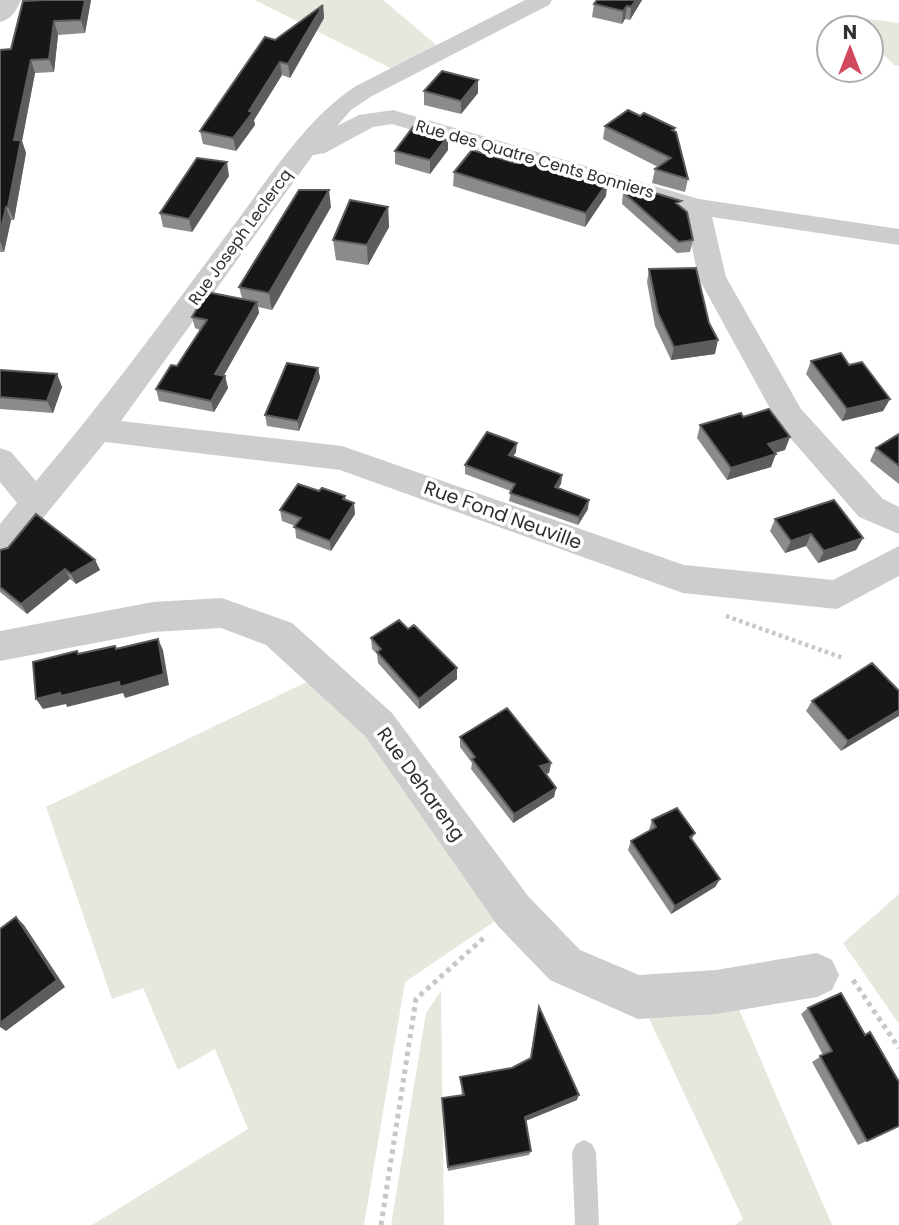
<svg xmlns="http://www.w3.org/2000/svg" width="899" height="1225" font-family="Poppins,sans-serif">
	<rect width="100%" height="100%" fill="#fff"/>
	<path fill="#e4e8dd" d="M255 0H383L441 49 394 70Z
		M863 18 899 23V66L894 65 871 42V28H857L851 22Z
		M321 675 501 917 405 982 364 1225H92L248 1129 215 1049 178 1070 143 988 112 999 46 807Z
		M899 894V1024L843 943Z
		M441 991 444 1225H391L426 1013Z
		M738 1007 832 1225H735L743 1219 647 1014Z"/>
	<g fill="none" stroke-linecap="round" stroke-linejoin="round">
		<path stroke="#c7c7c7" stroke-width="4.5" stroke-dasharray="3.5 3.5" stroke-linecap="butt" d="M726 616 843 658"/>
		<path stroke="#c7c7c7" stroke-width="5" stroke-dasharray="4.5 4.5" stroke-linecap="butt" d="M853 980 899 1048
			M381 1225 416 999 487 935"/>
		<path fill="#cdcdcd" fill-rule="evenodd" d="M584 1140 592 1144 596 1152 599 1225H575L572 1152 576 1144Z"/>
		<path fill="#cdcdcd" fill-rule="evenodd" d="M0 0H21C16 11 12 19 0 22Z
			M525 0H552L549 5 372 96 351 110 337 126 359 115 393 110 699 199 899 229V245L712 217 726 277 801 409 883 499 899 507V534L859 517 779 425 698 277 685 212 392 124 373 127 325 153 313 155 121 421 342 446 684 565 833 580 899 546V576L837 609 683 593 340 470 105 442 12 556 0 560V524L17 503 0 482V448L11 452 36 481C105 400 168 314 231 229 268 180 304 120 356 86Z
			M222 598 292 623 392 713 528 896 580 950 639 975 716 970 817 953 832 960 839 975 832 990 817 997 716 1014 638 1019 550 980 498 926 366 737 266 645 221 628 153 632 0 661V631L153 602Z"/>
	</g>
	<path fill="#8b8b8b" d="M91 0 85 33 58 35 54 72 35 73 22 141 26 153 14 220H11L4 252H0V50L11 49 23 1Z
		M642 0 630 20 625 19 622 24 592 17 594 4Z
		M323 5 324 18 290 78 282 75 254 120 255 125 236 151 203 144 200 131 275 40Z
		M478 80V93L461 114 424 105V91Z
		M640 116 675 128 674 131 688 179 685 192 652 183 655 169 658 167 603 139 605 126Z
		M448 136V150L430 174 395 164V151Z
		M515 163 607 183 606 196 585 227 453 186 454 172Z
		M229 176 192 232 163 227 160 213Z
		M623 192 680 206 693 240 690 252 677 253 622 204Z
		M331 207 272 310 258 307 259 313 223 376H225L228 388 214 412 159 401 156 389 177 366 200 330 195 328 192 317 242 298 239 287Z
		M388 207 389 227 368 265 336 260 333 240Z
		M649 269 715 354 671 360 655 326 647 282Z
		M811 361 849 365 890 399 883 411 842 421 806 374Z
		M318 368 320 378 299 431 267 426 265 415Z
		M0 370 57 374 62 387 53 413 0 409Z
		M743 417 785 450 775 453 771 467 727 480 697 438 700 425Z
		M899 434V484L870 461 876 448Z
		M516 452 513 457 562 475 561 484 558 488 588 509 578 525 509 501 511 491 465 474V465Z
		M319 491 345 496 346 500 355 514 331 551 296 538 295 526 282 521 280 510Z
		M775 519 863 538 856 550 818 563 806 546 785 553 770 531Z
		M0 550 95 560 100 570 76 584 70 579 27 614 0 592Z
		M371 638 457 679 419 709 378 663 377 654 372 649Z
		M899 691 841 751 806 711 812 701Z
		M460 737 551 763 549 773 545 774 556 788 554 797 513 823 471 769 472 763 460 747Z
		M652 820 695 833 692 839 720 879 715 887 671 914 628 850 631 841 649 831V830Z
		M539 1007 577 1100 525 1121 531 1151 529 1155 448 1171 442 1098 462 1095 460 1077 512 1068 530 1058Z
		M808 1008 865 1035 899 1126 858 1145 812 1062 823 1055 801 1014Z"/>
	<path fill="#5d5d5d" d="M85 0H91L85 33 81 20Z
		M636 0H642L630 20 631 7Z
		M323 5 324 18 290 78 288 64Z
		M627 6 625 19 622 24 623 11Z
		M54 21 58 35 54 72 49 59Z
		M31 60 35 73 22 141 26 153 14 220 8 207 14 140Z
		M280 62 282 75 254 120 255 125 236 151 233 138Z
		M478 80V93L461 114V101Z
		M448 136V150L430 174V160Z
		M227 162 229 176 192 232 189 219Z
		M607 183 606 196 585 227 586 213Z
		M329 190 331 207 272 310 269 293Z
		M6 207 11 220 4 252 0 241V233Z
		M388 207 389 227 368 265 367 245Z
		M257 302 259 313 218 386 215 374Z
		M718 340 715 354 671 360 674 347Z
		M318 368 320 378 299 431 298 421Z
		M57 374 62 387 53 413 47 401Z
		M225 376 228 388 214 412 211 401Z
		M890 399 883 411 842 421 847 409Z
		M790 437 785 450 763 456 768 444Z
		M517 443 516 452 508 464 509 455Z
		M776 454 771 467 727 480 731 468Z
		M562 475 561 484 553 495 555 487Z
		M589 500 588 509 578 525 579 517Z
		M354 503 355 514 331 551 330 541Z
		M811 534 806 546 785 553 791 541Z
		M863 538 856 550 818 563 824 551Z
		M95 560 100 570 76 584 71 574Z
		M65 569 70 579 27 614 21 604Z
		M158 639 163 650 169 685 125 698 123 693 67 707 66 704 43 709 36 699Z
		M457 668V679L419 709V699Z
		M899 710V716L841 751 848 741Z
		M551 763 549 773 538 776 540 766Z
		M556 788 554 797 513 823 514 814Z
		M720 879 715 887 671 914 675 906Z
		M16 917 24 925 65 987 6 1031 0 1027V1023Z
		M579 1095 577 1100 523 1122 525 1117Z"/>
	<path fill="#171717" stroke="#5d5d5d" stroke-width="2" d="M44 0H85L81 20 54 21 49 59 31 60 14 140H21L8 207H6L0 233V50L11 49 23 1Z
		M597 0H636L631 7 627 6 623 11 594 4Z
		M323 5 288 64 280 62 249 111 253 112 233 138 200 131 265 37 275 40Z
		M442 71 478 80 461 101 424 91Z
		M628 110 640 116 644 113 675 128 672 130 676 132 688 179 655 169 671 158 605 126Z
		M413 127 448 136 430 160 395 151Z
		M472 150 515 163 518 157 607 183 586 213 454 172Z
		M197 158 227 162 189 219 160 213Z
		M632 186 681 201 676 203 687 212 693 240 679 242 623 192Z
		M299 190H329L269 293 239 287Z
		M350 200 388 207 367 245 333 240Z
		M696 268 709 323 718 340 674 347 658 313 649 269Z
		M207 292 257 302 215 374 225 376 211 401 156 389 171 365 177 366 207 320 192 317Z
		M841 353 849 365 862 362 890 399 847 409 811 361Z
		M287 363 318 368 298 421 265 415Z
		M0 370 57 374 47 401 0 397Z
		M769 409 790 437 768 444 776 454 731 468 700 425 741 413 743 417Z
		M487 432 517 443 509 455 562 475 555 487 589 500 579 517 510 493 515 484 465 465Z
		M899 434V466L876 448Z
		M298 484 319 491 322 488 345 496 343 499 354 503 330 541 294 527 301 518 280 510Z
		M834 500 863 538 824 551 811 534 791 541 775 519Z
		M36 514 95 560 71 574 65 569 21 604 0 587V550L8 548Z
		M399 620 408 629 414 625 457 668 419 699 377 652 381 649 371 638Z
		M158 639 164 674 120 687 119 682 61 696 60 693 36 699 33 662 77 651 78 654 115 646 116 649Z
		M872 663 899 691V710L848 741 812 701Z
		M507 708 551 763 540 766 556 788 514 814 472 759 475 757 460 737Z
		M677 808 695 833 690 837 720 879 675 906 631 841 656 827 652 820Z
		M16 917 57 980 0 1023V929Z
		M841 993 865 1035 870 1032 899 1082V1126L867 1141 820 1056 832 1051 808 1008Z
		M539 1007 579 1095 525 1117 531 1151 448 1167 442 1098 464 1095 460 1077 512 1068 531 1058Z"/>
	<g text-anchor="middle" dominant-baseline="central" stroke-width="7" stroke-linejoin="round" paint-order="stroke">
		<g font-size="16" fill="#303030" stroke="#fff">
			<text transform="translate(535 159) rotate(16)">Rue des Quatre Cents Bonniers</text>
			<text transform="translate(240 237) rotate(-54)">Rue Joseph Leclercq</text>
		</g>
		<g font-size="19" fill="#303030" stroke="#fff">
			<text transform="translate(503 515) rotate(20)">Rue Fond Neuville</text>
			<text transform="translate(421 784) rotate(54)">Rue Dehareng</text>
		</g>
	</g>
	<g transform="translate(850 49)"><circle r="33" fill="#ffffff" stroke="#acacac" stroke-width="2"/>
	<path d="M0-5L12 26L0 18L-12 26Z" fill="#d2485d"/>
	<text y="-10" font-size="19" font-weight="bold" text-anchor="middle" fill="#303030">N</text>
	</g>
</svg>
